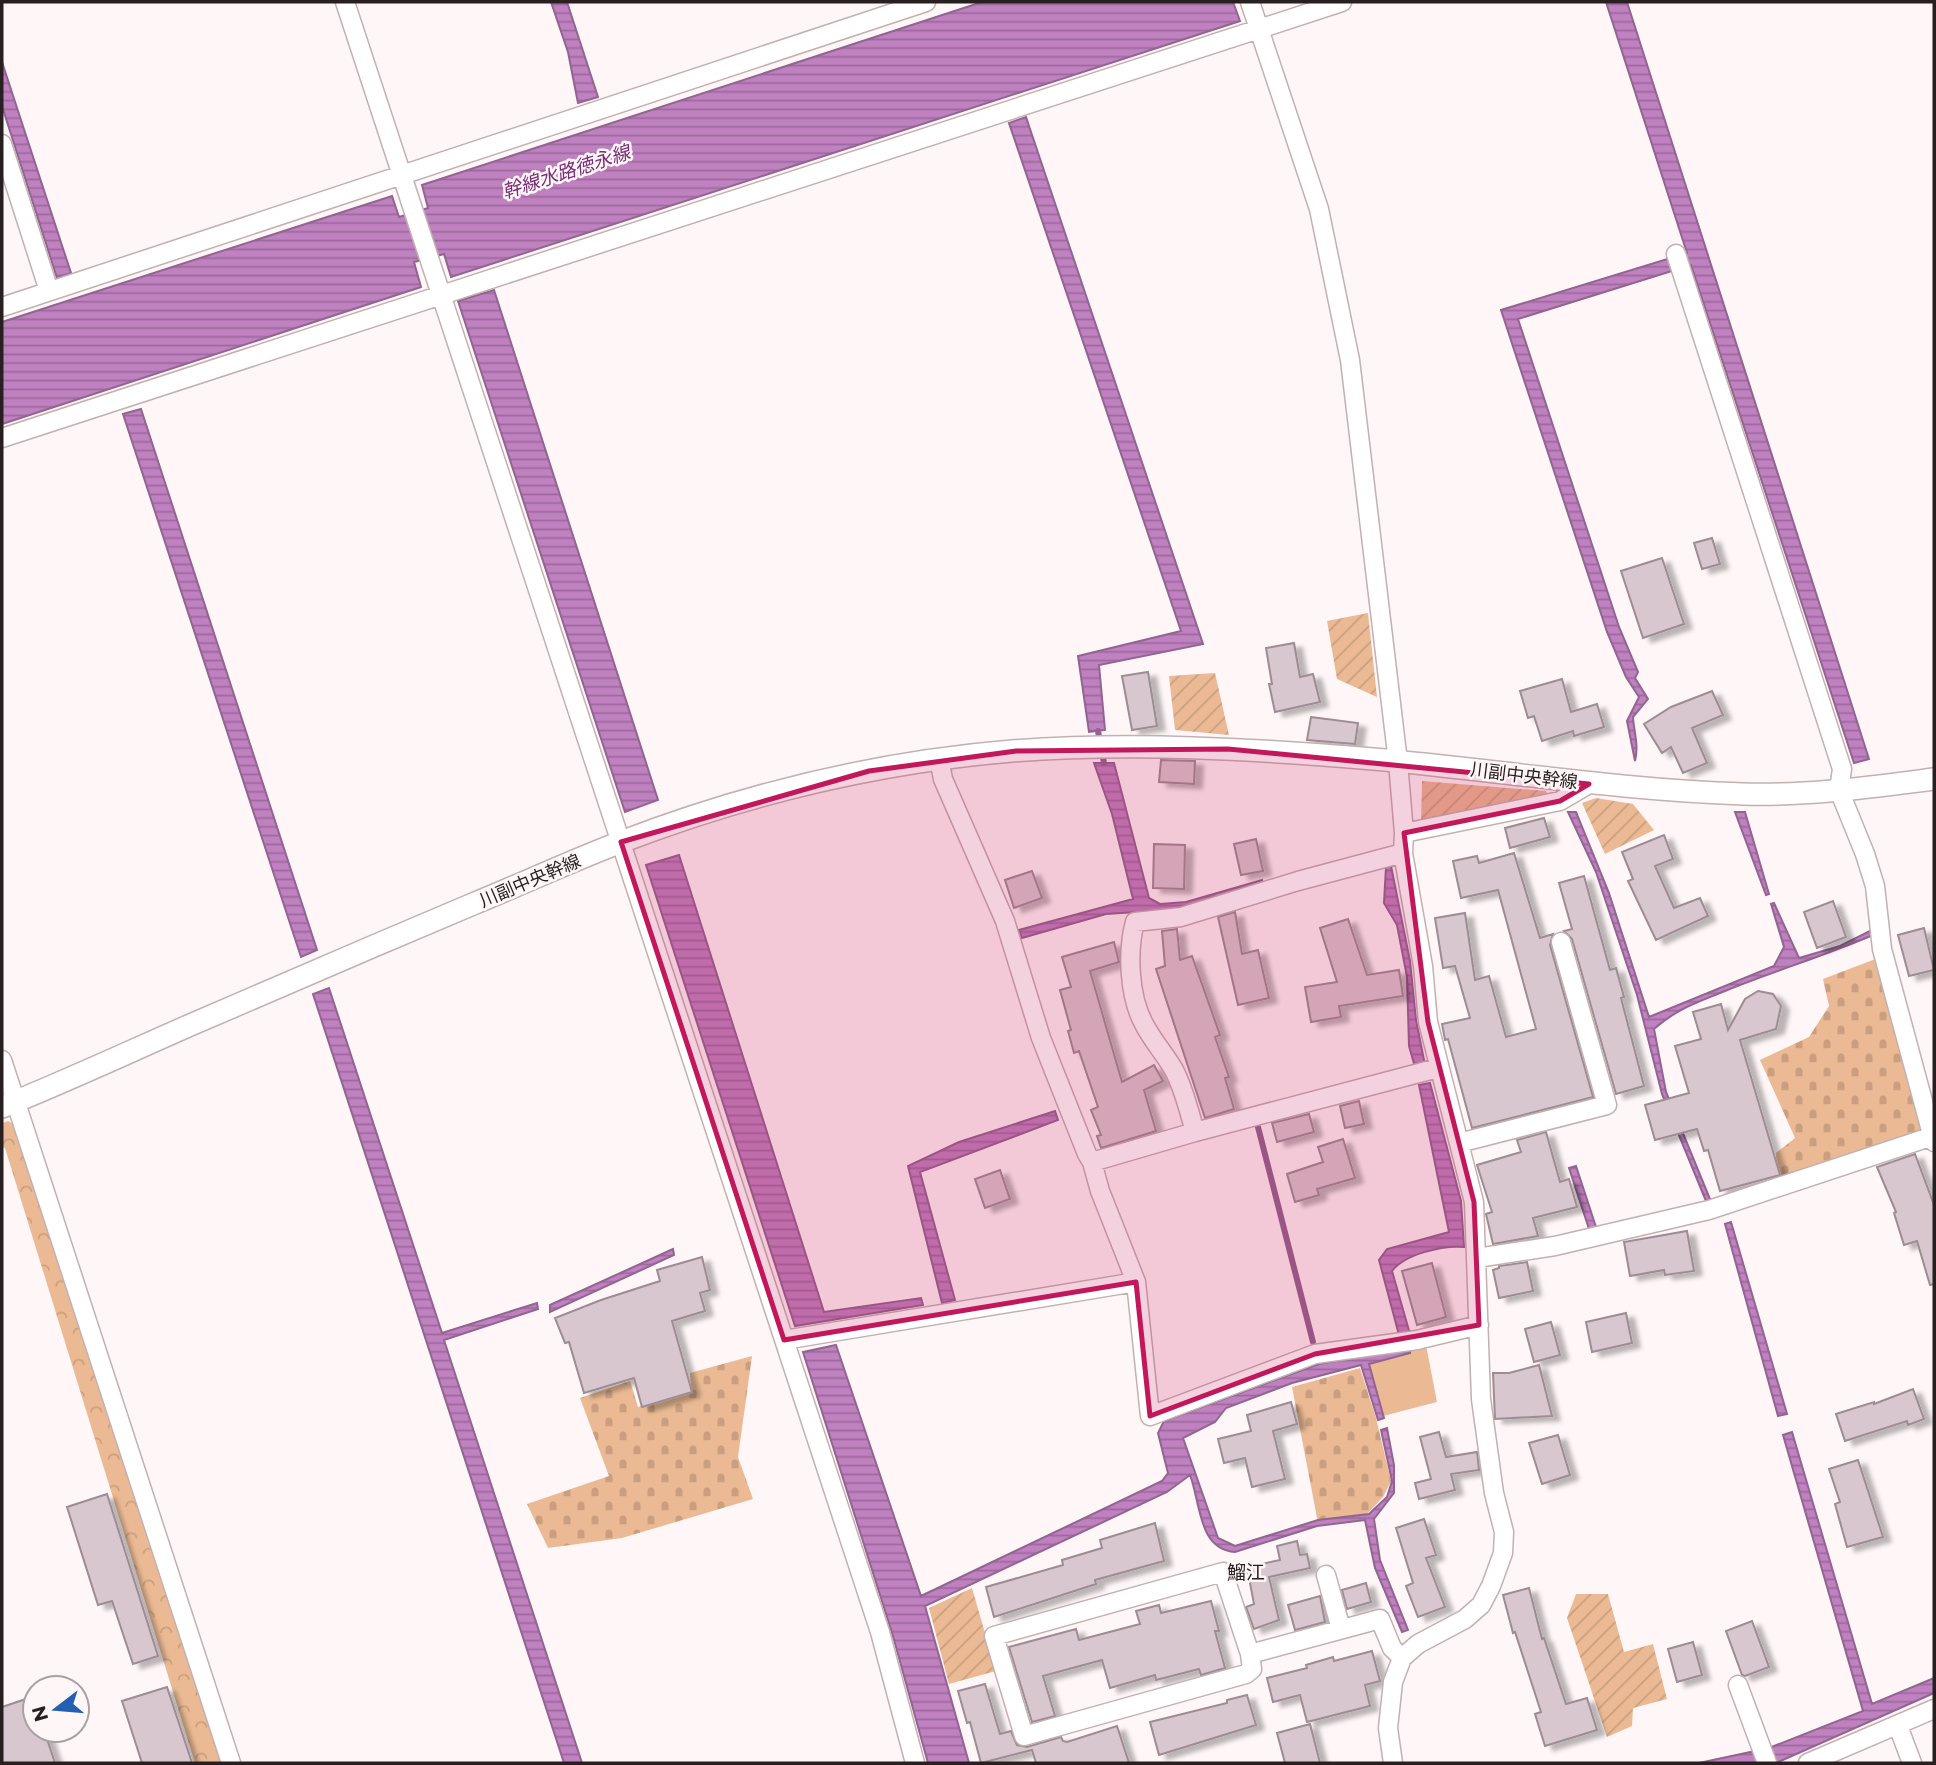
<svg xmlns="http://www.w3.org/2000/svg" width="1936" height="1765" font-family="Montserrat,'Noto Sans JP',sans-serif">
	<defs>
		<pattern id="forest-crowns" width="20" height="18" patternUnits="userSpaceOnUse" patternTransform="scale(1.75)"><rect width="20" height="18" fill="#ebba94"/><path d="M2 6a3 3 0 1 1 6 0M12 15a3 3 0 1 1 6 0" fill="none" stroke="#ca9f7f"/></pattern>
		<pattern id="cemetery-stones" width="16" height="16" patternUnits="userSpaceOnUse" patternTransform="scale(1.75)"><rect width="16" height="16" fill="#ebba94"/><path d="M2 7V4a2 2 0 0 1 4 0v3zM10 15v-3a2 2 0 0 1 4 0v3z" fill="#ca9f7f"/></pattern>
		<pattern id="garden-furrows" width="10" height="10" patternUnits="userSpaceOnUse" patternTransform="scale(1.75)"><rect width="10" height="10" fill="#ebba94"/><path d="M-1 1l2-2M0 10L10 0M9 11l2-2" fill="none" stroke="#ca9f7f"/></pattern>
		<pattern id="water-rules" width="6" height="5" patternUnits="userSpaceOnUse" patternTransform="scale(1.75)"><rect width="6" height="5" fill="#c081c0"/><path d="M0 2.5h6" fill="none" stroke="#9c699c"/></pattern>
		<filter id="shadow"><feDropShadow dx="8" dy="4.5" stdDeviation="2" flood-color="#0004"/></filter>
	</defs>
	<rect width="100%" height="100%" fill="#fff6f7"/>
	<path fill="#ebba94" d="M1426 1345 1437 1402 1383 1416 1369 1364 1409 1353 1410 1348Z"/>
	<path fill="url(#forest-crowns)" d="M8 1121 15 1125 221 1763H195L5 1148 2 1147V1123Z"/>
	<path fill="url(#cemetery-stones)" d="M1878 958 1925 1133 1777 1181 1776 1153 1795 1138 1760 1060 1809 1037 1829 1006 1823 979Z
		M752 1356 738 1457 753 1499 622 1538 548 1548 527 1504 609 1476 580 1398 630 1381 638 1407 691 1389 690 1373Z
		M1360 1368 1376 1418 1391 1481 1383 1497 1364 1517 1318 1523 1292 1387Z"/>
	<path fill="url(#garden-furrows)" d="M1368 613 1377 697 1337 679 1327 621Z
		M1215 673 1229 735 1175 730 1169 676Z
		M1422 781 1546 791 1550 799 1421 823Z
		M1596 798 1633 804 1654 830 1605 854 1582 803Z
		M972 1588 996 1671 949 1684 929 1608Z
		M1576 1594H1608L1624 1652 1653 1644 1667 1699 1633 1708 1632 1726 1607 1737 1567 1618Z"/>
	<path fill="url(#water-rules)" stroke="#926490" stroke-width="2" d="M551 2H567L598 97 578 103 568 52Z
		M982 2H1233L1240 21 451 277 444 254 414 262 421 287 2 424V322L392 196 399 217 428 208 422 185Z
		M1606 2H1627L1869 759 1854 763 1691 265 1518 319 1619 627 1638 672 1635 678 1648 699 1633 717C1634 733 1639 745 1635 761L1627 721 1639 697 1626 677 1607 632 1501 310 1687 253Z
		M2 62 71 273 57 278 2 106Z
		M1026 117 1203 644 1099 665 1105 730 1089 732 1078 656 1181 631 1009 123Z
		M494 290 658 800 625 812 458 301Z
		M141 409 317 950 301 957 123 414Z
		M1094 763H1114L1149 898 1160 904 1186 902 1262 880 1263 888 1183 909 1106 914 1022 938 1019 930 1133 899 1112 814Z
		M1568 812H1576L1609 893 1649 1017 1774 966 1784 947 1771 904 1774 903 1799 958 1840 946 1872 930 1873 935C1824 956 1774 971 1725 991 1696 1003 1678 1008 1654 1029L1666 1092 1710 1199 1706 1201 1662 1094 1637 995 1596 872Z
		M1735 812H1745L1769 894 1766 895Z
		M679 855 824 1312 921 1298 923 1305 795 1326 646 865Z
		M1391 866 1410 961 1416 1020 1425 1065 1415 1067 1409 1046 1407 977 1397 925 1384 903 1386 867Z
		M329 988 442 1333 537 1303 538 1309 444 1340 582 1763H564L313 994Z
		M1430 1083 1461 1201 1464 1247C1443 1245 1405 1254 1392 1271L1410 1334 1399 1335 1379 1260 1387 1249 1449 1232 1419 1085Z
		M1055 1111 1058 1120 920 1172 955 1300 942 1303 908 1166 959 1142Z
		M1576 1166 1597 1230 1590 1232 1569 1168Z
		M1731 1222 1787 1414 1778 1416 1725 1224Z
		M673 1249 674 1255 550 1312V1305Z
		M836 1345 921 1596 1162 1481 1168 1473 1158 1433 1164 1421 1319 1364 1410 1348V1353L1369 1364 1384 1418 1378 1420 1361 1365 1292 1383 1226 1408 1215 1422 1183 1438 1218 1538 1235 1546 1318 1520 1369 1514 1387 1497 1392 1481 1381 1430 1387 1428 1394 1465V1493L1374 1519 1380 1560 1408 1630 1402 1632 1375 1568 1365 1520 1317 1526 1235 1552C1198 1549 1201 1504 1190 1475L1167 1492 925 1606 969 1763H928L893 1636 803 1352Z
		M1792 1432 1872 1704 1934 1678V1693L1776 1763H1699L1769 1748 1863 1711 1783 1435Z"/>
	<g fill="none" stroke-linecap="round" stroke-linejoin="round">
		<path stroke="#926490" stroke-width="6" d="M1098 731 1104 763
			M1258 1127 1313 1342"/>
	</g>
	<path fill="#d9c7cf" stroke="#9d8c93" stroke-width="2" filter="url(#shadow)" d="M1712 538 1720 564 1702 569 1694 543Z
		M1662 558 1684 624 1643 638 1621 571Z
		M1294 643 1300 677 1313 674 1320 702 1275 712 1269 684H1272L1266 648Z
		M1148 672 1157 726 1132 730 1122 676Z
		M1562 679 1571 712 1597 704 1604 727 1574 736 1573 731 1542 741 1534 716 1528 718 1520 691Z
		M1712 691 1723 715 1692 728 1707 763 1683 773 1671 747 1662 753 1644 724 1671 707Z
		M1311 717 1358 723 1355 744 1307 740Z
		M1161 760 1195 761 1194 784 1159 782Z
		M1544 818 1550 837 1510 848 1505 828Z
		M1664 835 1673 859 1655 866 1674 908 1700 898 1708 916 1656 940 1628 881 1633 879 1622 852Z
		M1256 839 1263 871 1241 875 1234 844Z
		M1154 844 1185 845 1184 889 1153 888Z
		M1514 853 1540 938 1553 934 1550 945 1593 1097 1472 1128 1448 1039 1445 1040 1442 1024 1470 1018 1455 966 1443 968 1435 918 1465 913 1475 980 1489 976 1506 1037 1536 1029 1498 890 1461 898 1453 861 1477 856 1479 863Z
		M1032 871 1042 898 1014 908 1005 880Z
		M1584 876 1610 970 1616 968 1624 997 1621 998 1644 1086 1616 1094 1572 939 1564 931 1572 929 1559 883Z
		M1833 901 1846 937 1817 948 1804 912Z
		M1235 912 1242 954 1258 950 1269 998 1238 1005 1218 917Z
		M1348 919 1367 975 1399 970 1403 996 1339 1006 1341 1017 1311 1022 1305 987 1337 982 1320 928Z
		M1924 928 1934 970 1909 976 1898 935Z
		M1177 929 1180 960 1192 956 1220 1035 1215 1037 1229 1077 1225 1078 1234 1109 1205 1118 1156 969 1165 966 1162 931Z
		M1114 942 1119 962 1090 971 1122 1082 1154 1065 1163 1081 1144 1090 1156 1131 1101 1148 1097 1136 1101 1135 1091 1110 1098 1107 1079 1051 1074 1053 1068 1031 1071 1030 1060 990 1071 987 1062 957Z
		M1758 991 1773 994 1781 1006 1776 1029 1740 1040 1780 1175 1720 1191 1708 1150 1704 1151 1697 1129 1655 1140 1645 1105 1689 1093 1675 1046 1701 1039 1693 1012 1721 1004 1728 1030 1745 999Z
		M1359 1101 1364 1124 1345 1128 1340 1106Z
		M1309 1114 1314 1132 1277 1142 1272 1123Z
		M1546 1132 1560 1182 1569 1179 1577 1207 1533 1218 1538 1236 1493 1244 1486 1214 1492 1212 1477 1165 1521 1152 1517 1140Z
		M1343 1139 1355 1178 1317 1189 1319 1195 1295 1202 1287 1174 1323 1162 1318 1147Z
		M1915 1154 1934 1205V1284L1930 1285 1917 1241 1904 1245 1894 1213 1896 1212 1877 1167Z
		M1000 1170 1010 1199 985 1208 975 1179Z
		M1687 1231 1694 1271 1665 1275 1664 1270 1630 1276 1624 1242Z
		M702 1257 710 1290 700 1293 705 1311 672 1321 692 1392 642 1407 634 1378 584 1393 569 1342 565 1343 555 1318 601 1300 660 1281 657 1270Z
		M1527 1262 1533 1291 1499 1298 1493 1270 1499 1268V1266Z
		M1432 1263 1446 1317 1417 1325 1402 1271Z
		M1626 1313 1632 1343 1592 1352 1586 1322Z
		M1551 1322 1560 1355 1534 1362 1525 1329Z
		M1539 1365 1552 1416 1495 1419 1493 1373H1509Z
		M1913 1389 1924 1419 1908 1425 1907 1421 1845 1441 1836 1414 1874 1402V1404Z
		M1291 1402 1297 1424 1273 1431 1285 1479 1252 1487 1245 1458 1224 1463 1218 1439 1251 1431 1247 1415Z
		M1439 1432 1446 1457 1477 1452 1479 1470 1451 1474 1455 1490 1419 1499 1415 1483 1431 1479 1420 1437Z
		M1558 1435 1570 1475 1542 1484 1529 1443Z
		M1858 1460 1883 1537 1847 1547 1835 1504 1840 1502 1829 1469Z
		M107 1494 158 1656 133 1664 112 1601 98 1605 67 1507Z
		M1424 1519 1436 1555 1426 1558 1445 1607 1418 1617 1406 1586 1413 1583 1396 1528Z
		M1155 1523 1164 1561 1095 1580 1096 1584 994 1617 986 1587 1063 1565 1062 1560 1102 1548 1100 1540Z
		M1297 1541 1300 1555 1307 1554 1310 1568 1269 1577 1279 1620 1254 1629 1246 1607 1254 1604 1247 1567 1280 1560 1277 1546Z
		M1366 1583 1371 1602 1347 1609 1342 1590Z
		M1529 1588 1542 1639 1544 1638 1566 1704 1587 1698 1597 1730 1545 1746 1535 1714 1541 1712 1515 1632 1513 1633 1503 1595Z
		M1320 1596 1325 1622 1295 1630 1288 1605Z
		M1211 1601 1219 1631H1215L1225 1668 1201 1675 1199 1669 1156 1680 1155 1675 1110 1688 1102 1660 1043 1676 1055 1716 1032 1722 1009 1647 1076 1629 1079 1640 1140 1624 1136 1611 1159 1605 1161 1613Z
		M1752 1621 1769 1667 1745 1676 1742 1675 1726 1631Z
		M1693 1642 1702 1675 1677 1682 1668 1649Z
		M1372 1651 1380 1681 1365 1685 1370 1706 1307 1722 1300 1695 1273 1702 1267 1678 1307 1668 1306 1665 1333 1657 1334 1661Z
		M985 1684 1000 1734 1011 1731 1017 1745 1027 1747 1061 1737 1063 1741 1067 1742 1117 1726 1129 1763H1036L1032 1750 981 1763 970 1722 967 1723 958 1691Z
		M167 1687 192 1763H142L122 1701Z
		M1247 1695 1256 1725 1159 1755 1150 1722 1227 1703V1700Z
		M35 1696V1730H44L55 1763H2V1707Z
		M1310 1724 1320 1763H1285L1277 1733Z"/>
	<g fill="none" stroke-linecap="round" stroke-linejoin="round">
		<defs>
			<path id="minor" d="M345 2 880 1632 915 1763
				M1250 2 1319 209 1350 360 1398 762 1404 833 1403 853 1423 966 1428 1022 1474 1202 1481 1399 1494 1493 1504 1532 1503 1553 1491 1586 1481 1605 1465 1619 1418 1644 1402 1658 1393 1682 1388 1728 1393 1763
				M2 144 49 291
				M1676 254 1842 769 1839 790 1865 854 1875 886 1882 949 1934 1142
				M2 307 926 2
				M2 438 1342 2
				M939 758 943 779 1005 921 1041 1038 1087 1154 1092 1162
				M1404 833 1560 801 1589 784
				M2 1060 231 1763
				M1195 1132C1189 1111 1184 1089 1174 1070 1165 1054 1152 1040 1144 1024 1129 997 1127 951 1135 922L1181 917 1298 881 1403 853
				M1459 1143 1607 1105 1561 942
				M1477 1258 1555 1246 1709 1210 1933 1136
				M1136 1282 1150 1416 1315 1354 1417 1340 1479 1325
				M784 1340 1136 1282 1100 1191 1092 1162 1195 1132 1438 1068
				M1326 1575 1341 1629
				M1250 1654 1223 1572 994 1636 1024 1736 1246 1674 1252 1669 1250 1654 1380 1619 1392 1648 1402 1658
				M1738 1685 1767 1763
				M1898 1726 1912 1763
				M1808 1763 1934 1709"/>
			<path id="tertiary" d="M2 1107C67 1081 131 1051 195 1023 288 983 380 943 473 904 522 884 571 861 621 842 746 794 879 762 1012 751 1132 742 1254 749 1373 759 1497 770 1619 790 1744 794 1807 796 1871 787 1934 779"/>
		</defs>
		<use href="#minor" stroke="#c4b0b1" stroke-width="21"/>
		<use href="#tertiary" stroke="#c4b0b1" stroke-width="24"/>
		<use href="#minor" stroke="#fff" stroke-width="18"/>
		<use href="#tertiary" stroke="#fff" stroke-width="21"/>
	</g>
	<path fill="#c2185b" fill-opacity="0.2" stroke="#c2185b" stroke-width="5" stroke-linejoin="round" d="M1228 749 1589 784 1560 801 1404 833 1428 1022 1474 1202 1479 1325 1315 1354 1150 1416 1136 1282 784 1340 621 842 869 771 1016 751Z"/>
	<g text-anchor="middle" dominant-baseline="central" stroke-width="5" stroke-linejoin="round" paint-order="stroke">
		<g font-size="18" fill="#271f20" stroke="#fff6f7">
			<text transform="translate(1524 776) rotate(7)">川副中央幹線</text>
			<text transform="translate(530 881) rotate(-23)">川副中央幹線</text>
		</g>
		<g font-size="19" font-style="italic" fill="#772c79" stroke="#fff6f7">
			<text transform="translate(566 172) rotate(-18)">幹線水路徳永線</text>
		</g>
		<g font-size="19" fill="#271f20" stroke="#fff6f7">
			<text x="1246" y="1572">鰡江</text>
		</g>
	</g>
	<rect width="1936" height="1765" fill="none" stroke="#271f20" stroke-width="7"/>
	<g transform="translate(56 1709) rotate(254)"><circle r="33" fill="#fff6f7" stroke="#a9a0a1" stroke-width="2"/>
	<path d="M0-5L12 26L0 18L-12 26Z" fill="#2360b1"/>
	<text y="-10" font-size="19" font-weight="bold" text-anchor="middle" fill="#271f20">N</text>
	</g>
</svg>
